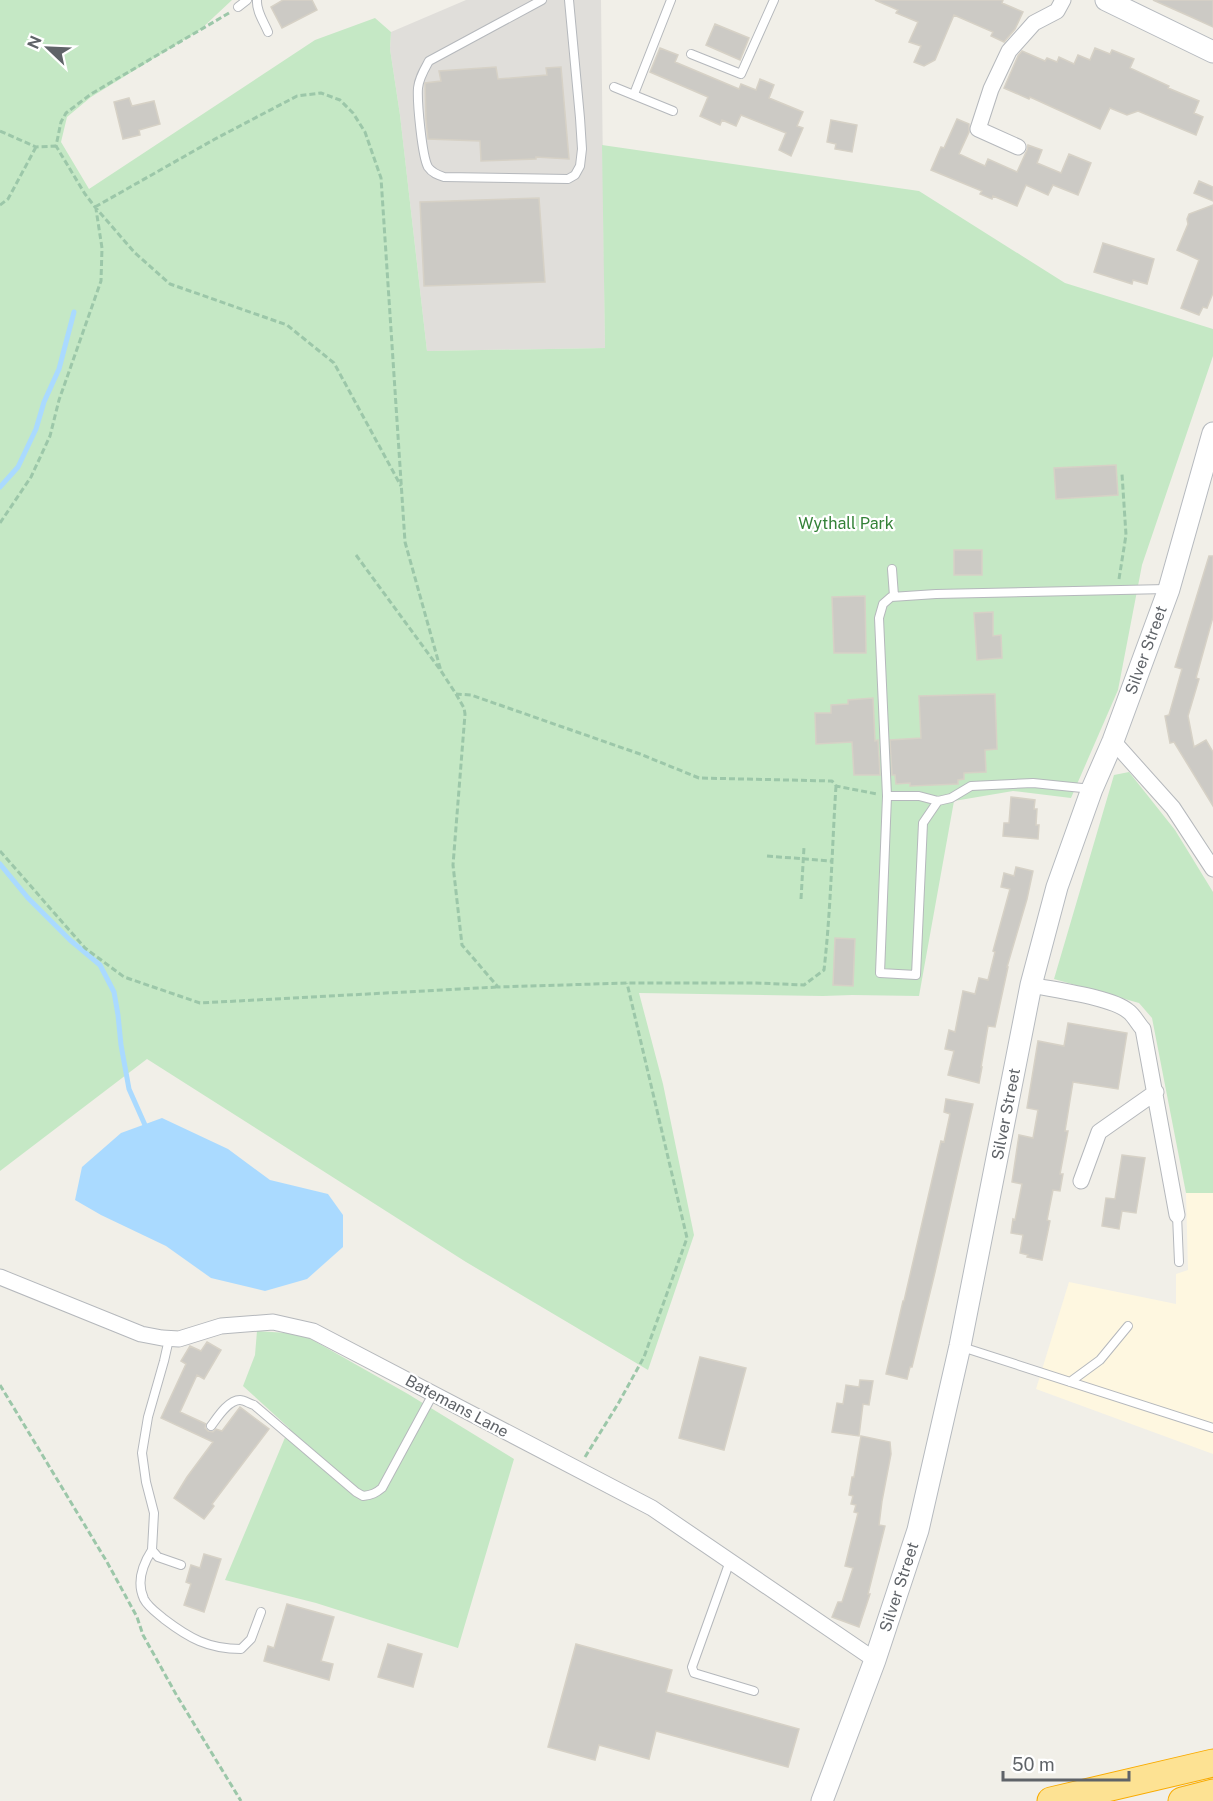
<svg xmlns="http://www.w3.org/2000/svg" width="1213" height="1801" font-family="'Public Sans',sans-serif">
	<rect width="100%" height="100%" fill="#f1efe8"/>
	<path fill="#fef7e0" d="M1186 1193H1213V1454L1036 1389 1069 1282 1176 1304V1274L1188 1270Z"/>
	<path fill="#e0deda" d="M466 0H601L605 348 427 351 400 115 390 49 391 32Z"/>
	<path fill="#c5e8c5" d="M0 0H232L200 30 91 97 67 117 61 142 89 189 315 40 375 18 391 32 390 49 400 115 427 351 605 348 602 145 919 191 1065 283 1213 329V356L1142 565 1118 690 1071 798 1013 791 954 801 919 996 852 995 823 996 639 993 663 1084 694 1235 648 1370 466 1262 147 1059 0 1171Z
		M1129 772 1175 830 1213 892V1193H1186L1152 1018 1139 1003 1054 979 1114 775Z
		M257 1331 302 1334 408 1394 514 1459 458 1648 316 1603 225 1580 289 1428 243 1386 255 1355Z"/>
	<path fill="#aadaff" d="M162 1118 228 1149 270 1180 328 1194 343 1215V1247L307 1279 265 1291 211 1278 166 1246 101 1215 75 1200 82 1167 121 1133Z"/>
	<g fill="none" stroke-linecap="round" stroke-linejoin="round">
		<path stroke="#aadaff" stroke-width="5" d="M0 487 18 467 36 429 44 402 59 369 74 312
			M0 864 28 898 70 940 100 965 114 992 118 1015 121 1045 129 1089 145 1125"/>
	</g>
	<path fill="#cccac5" stroke="#d6d1c6" stroke-width="1.5" d="M283 0H312L317 10 282 28 271 7Z
		M875 0H1003L1002 3 1023 12 1015 29 1004 42 991 36 993 32 954 15 935 60 924 66 914 62 921 46 909 42 918 22 896 13 898 10Z
		M1153 0H1213V27L1189 16Z
		M715 24 749 38 740 60 706 45Z
		M660 48 678 55 675 62 739 89 741 84 756 90 760 79 774 85 769 98 803 112 797 126 803 128 791 156 779 150 786 133 741 115 736 126 722 120 720 125 700 116 708 97 650 72Z
		M1095 48 1110 54 1112 50 1134 59 1130 68 1169 86 1168 88 1199 101 1194 113 1203 117 1196 135 1138 111 1127 115 1110 108 1100 129 1030 97 1029 99 1004 88 1018 56 1022 51 1045 61 1047 58 1057 62 1059 57 1074 64 1078 55 1090 60Z
		M496 67 498 79 547 75 546 68 561 67 569 159 536 157V159L481 161 480 141 428 139 426 120 425 83 441 81 439 71Z
		M129 98 132 106 154 101 160 124 139 130 140 135 123 139 114 102Z
		M957 119 969 124V132L959 154 985 166 988 159 1017 172 1027 150 1028 145 1042 150 1037 163 1061 173 1069 154 1091 163 1078 195 1053 185 1048 195 1026 185 1017 206 993 196 992 199 980 194 982 191 931 170 941 147 944 148Z
		M831 120 857 125 852 152 835 149 836 144 827 142Z
		M1199 181 1213 187V201L1194 193Z
		M539 198 545 282 424 286 420 202Z
		M1213 205V293L1207 308 1203 307 1199 315 1181 308 1199 260 1177 250 1188 224 1187 219 1189 214Z
		M1103 243 1154 259 1147 284 1133 280 1132 284 1094 272Z
		M1116 465 1118 495 1056 499 1054 468Z
		M954 550H982V575H954Z
		M1209 556H1213V617L1196 678 1199 679 1188 716 1194 747 1206 740 1213 752V806L1174 742 1170 743 1165 716 1169 715 1182 669 1175 667Z
		M865 596 866 653H834L832 597Z
		M993 612V636L1001 635 1002 658 977 660 974 613Z
		M995 694 997 749 985 750 986 772 964 773V779L958 780V784L910 786V783L896 784 895 775H892L890 740 921 738 919 696Z
		M873 698 875 741 878 740 880 775H854L852 742 816 744 815 713H831V705L848 704V700Z
		M1011 797 1035 800 1034 809H1037L1036 825H1039L1038 839 1003 836 1004 823H1009Z
		M1016 867 1033 871 1027 899 1007 967H1008L995 1027 988 1026 981 1067H982L979 1083 948 1075 954 1051 945 1049 949 1030 955 1032 963 991 975 994 979 978 988 980 995 952 993 951 1010 889 1001 887 1004 873 1014 876Z
		M835 938 855 939 853 986 833 985Z
		M1068 1023 1127 1033 1118 1089 1073 1082 1065 1131H1068L1060 1174H1063L1060 1191 1053 1190 1047 1220 1050 1221 1042 1260 1027 1257 1028 1255 1020 1253 1023 1235 1011 1233 1013 1219 1015 1220 1022 1184 1012 1182 1019 1135 1033 1138 1038 1110 1027 1108 1038 1041 1064 1046Z
		M946 1099 973 1104 935 1272 912 1367H910L907 1379 886 1374 903 1301H904L941 1141 944 1142 950 1114 944 1112Z
		M1122 1155 1145 1158 1136 1213 1122 1211 1119 1229 1102 1226 1106 1198 1115 1199Z
		M207 1342 221 1350 204 1379 197 1375 180 1412 206 1424 205 1428 208 1431 213 1432 216 1429 222 1431 240 1407 269 1429 212 1504 214 1506 204 1519 174 1498 187 1477 213 1442 161 1418 186 1364 181 1361 190 1346 201 1351Z
		M700 1357 746 1368 724 1450 679 1438Z
		M860 1380 873 1381 869 1405 863 1404 859 1436 832 1432 837 1403 843 1404 846 1385 859 1387Z
		M861 1436 890 1442 891 1454 882 1501 879 1525 885 1526 868 1594H870L859 1627 832 1617 838 1602H842L853 1568 845 1566 858 1513 854 1512 856 1505 851 1504 853 1496 849 1495 852 1477H854Z
		M204 1554 221 1559 204 1612 184 1605 191 1584 186 1582 191 1565 200 1568Z
		M287 1604 334 1617 321 1661 333 1664 329 1680 264 1661 268 1646 274 1648Z
		M388 1644 422 1654 413 1687 378 1677Z
		M576 1644 672 1670 666 1692 799 1729 788 1767 656 1731 649 1759 599 1745 595 1760 548 1747Z"/>
	<g fill="none" stroke-linecap="round" stroke-linejoin="round">
		<defs>
			<path id="lane" d="M257 0C256 11 264 22 268 32
				M542 0 429 61C424 70 419 78 418 88 417 102 422 156 428 167 432 173 438 175 444 177L568 179 575 175 580 166 582 149 580 118 569 0
				M238 7 247 0
				M691 54 741 74 774 0
				M614 87 673 111
				M634 94 671 0
				M892 569 894 596
				M887 796H919L938 801 951 798 971 786 1033 783 1092 789
				M938 801 923 823 916 975 880 973 887 796 879 618 883 604 891 597 936 594 1167 589
				M1177 1215 1179 1262
				M169 1339 164 1361 148 1417 142 1453 146 1482 154 1513 152 1550 158 1557 181 1565
				M962 1347 1213 1428
				M1070 1382 1100 1360 1128 1326
				M211 1426C217 1418 228 1400 240 1400 244 1400 250 1404 254 1405L356 1492 363 1496C372 1495 376 1493 382 1488L433 1394
				M152 1550C143 1564 136 1582 144 1599 148 1607 157 1613 164 1619 189 1638 208 1649 241 1649L251 1639 261 1612
				M730 1561 692 1667 694 1673 754 1691"/>
			<path id="street" d="M1018 147 978 129 991 89 1009 51 1034 23 1057 11 1063 0
				M1113 741 1173 808 1213 869
				M1031 985C1054 990 1111 997 1128 1011 1134 1015 1138 1024 1143 1029L1177 1215
				M1081 1181 1099 1132 1156 1092
				M0 1277 141 1334 162 1338 179 1339 221 1326 273 1322 313 1331 652 1508 875 1660"/>
			<path id="secondary" d="M1106 0 1213 52
				M822 1801 875 1660 918 1530 960 1346 1031 985 1057 887 1092 789 1113 741 1169 589 1213 433"/>
			<path id="highway" d="M1051 1801 1213 1763
				M1182 1801 1213 1793"/>
		</defs>
		<use href="#lane" stroke="#b5b8bc" stroke-width="10"/>
		<use href="#street" stroke="#b5b8bc" stroke-width="17"/>
		<use href="#secondary" stroke="#b6babf" stroke-width="23"/>
		<use href="#highway" stroke="#f9ab00" stroke-width="29"/>
		<path stroke="#9cc7a9" stroke-width="3" stroke-dasharray="6 3" stroke-linecap="butt" d="M229 13 91 94 66 113 61 122 56 146 85 194 95 207 135 253 170 284 287 325 334 363 401 486
			M0 131 36 147 56 146
			M0 205 8 199 36 147
			M95 207 215 139 297 96 321 93 340 100 353 113 365 132 381 178 405 542 441 671
			M0 523 31 477 50 436 59 400 101 281 102 248 96 209
			M356 555 441 671 456 694 471 695 640 754 699 778 832 781 836 786 877 794
			M1119 579 1126 535 1122 474
			M456 694 464 708 465 714 453 865 462 945 498 987 627 983H756L804 985 824 970C831 909 832 847 836 786
			M0 851 85 948 124 977 200 1003 498 987
			M767 856 831 861
			M801 899 804 847
			M0 1385 107 1562 137 1617 143 1635 177 1696 241 1801
			M585 1457 618 1404 644 1357 687 1238 627 983"/>
		<use href="#lane" stroke="#fff" stroke-width="8"/>
		<use href="#street" stroke="#fff" stroke-width="15"/>
		<use href="#secondary" stroke="#fff" stroke-width="21"/>
		<use href="#highway" stroke="#fde293" stroke-width="27"/>
	</g>
	<g text-anchor="middle" dominant-baseline="central" stroke-width="4.5" stroke-linejoin="round" paint-order="stroke">
		<g font-size="16" fill="#348238" stroke="#fff">
			<text x="846" y="523">Wythall Park</text>
		</g>
		<g font-size="16" fill="#5f6368" stroke="#fff">
			<text transform="translate(1146 650) rotate(-70)">Silver Street</text>
			<text transform="translate(1006 1114) rotate(-79)">Silver Street</text>
			<text transform="translate(457 1406) rotate(28)">Batemans Lane</text>
			<text transform="translate(899 1587) rotate(-72)">Silver Street</text>
		</g>
	</g>
	<g transform="translate(48 48) rotate(293)" stroke="#ffffff" stroke-width="4.5" paint-order="stroke">
	<path d="M0-4.5L10 22L0 15L-10 22Z" fill="#5f6368"/>
	<text y="-9" font-size="16" font-weight="bold" text-anchor="middle" fill="#5f6368">N</text>
	</g>
	<path d="M1003 1771v9h126v-9" fill="none" stroke="#5f6368" stroke-width="3"/>
	<text x="1012" y="1771" font-size="18" fill="#5f6368" stroke="#ffffff" stroke-width="4.5" paint-order="stroke">50 m</text>
</svg>
